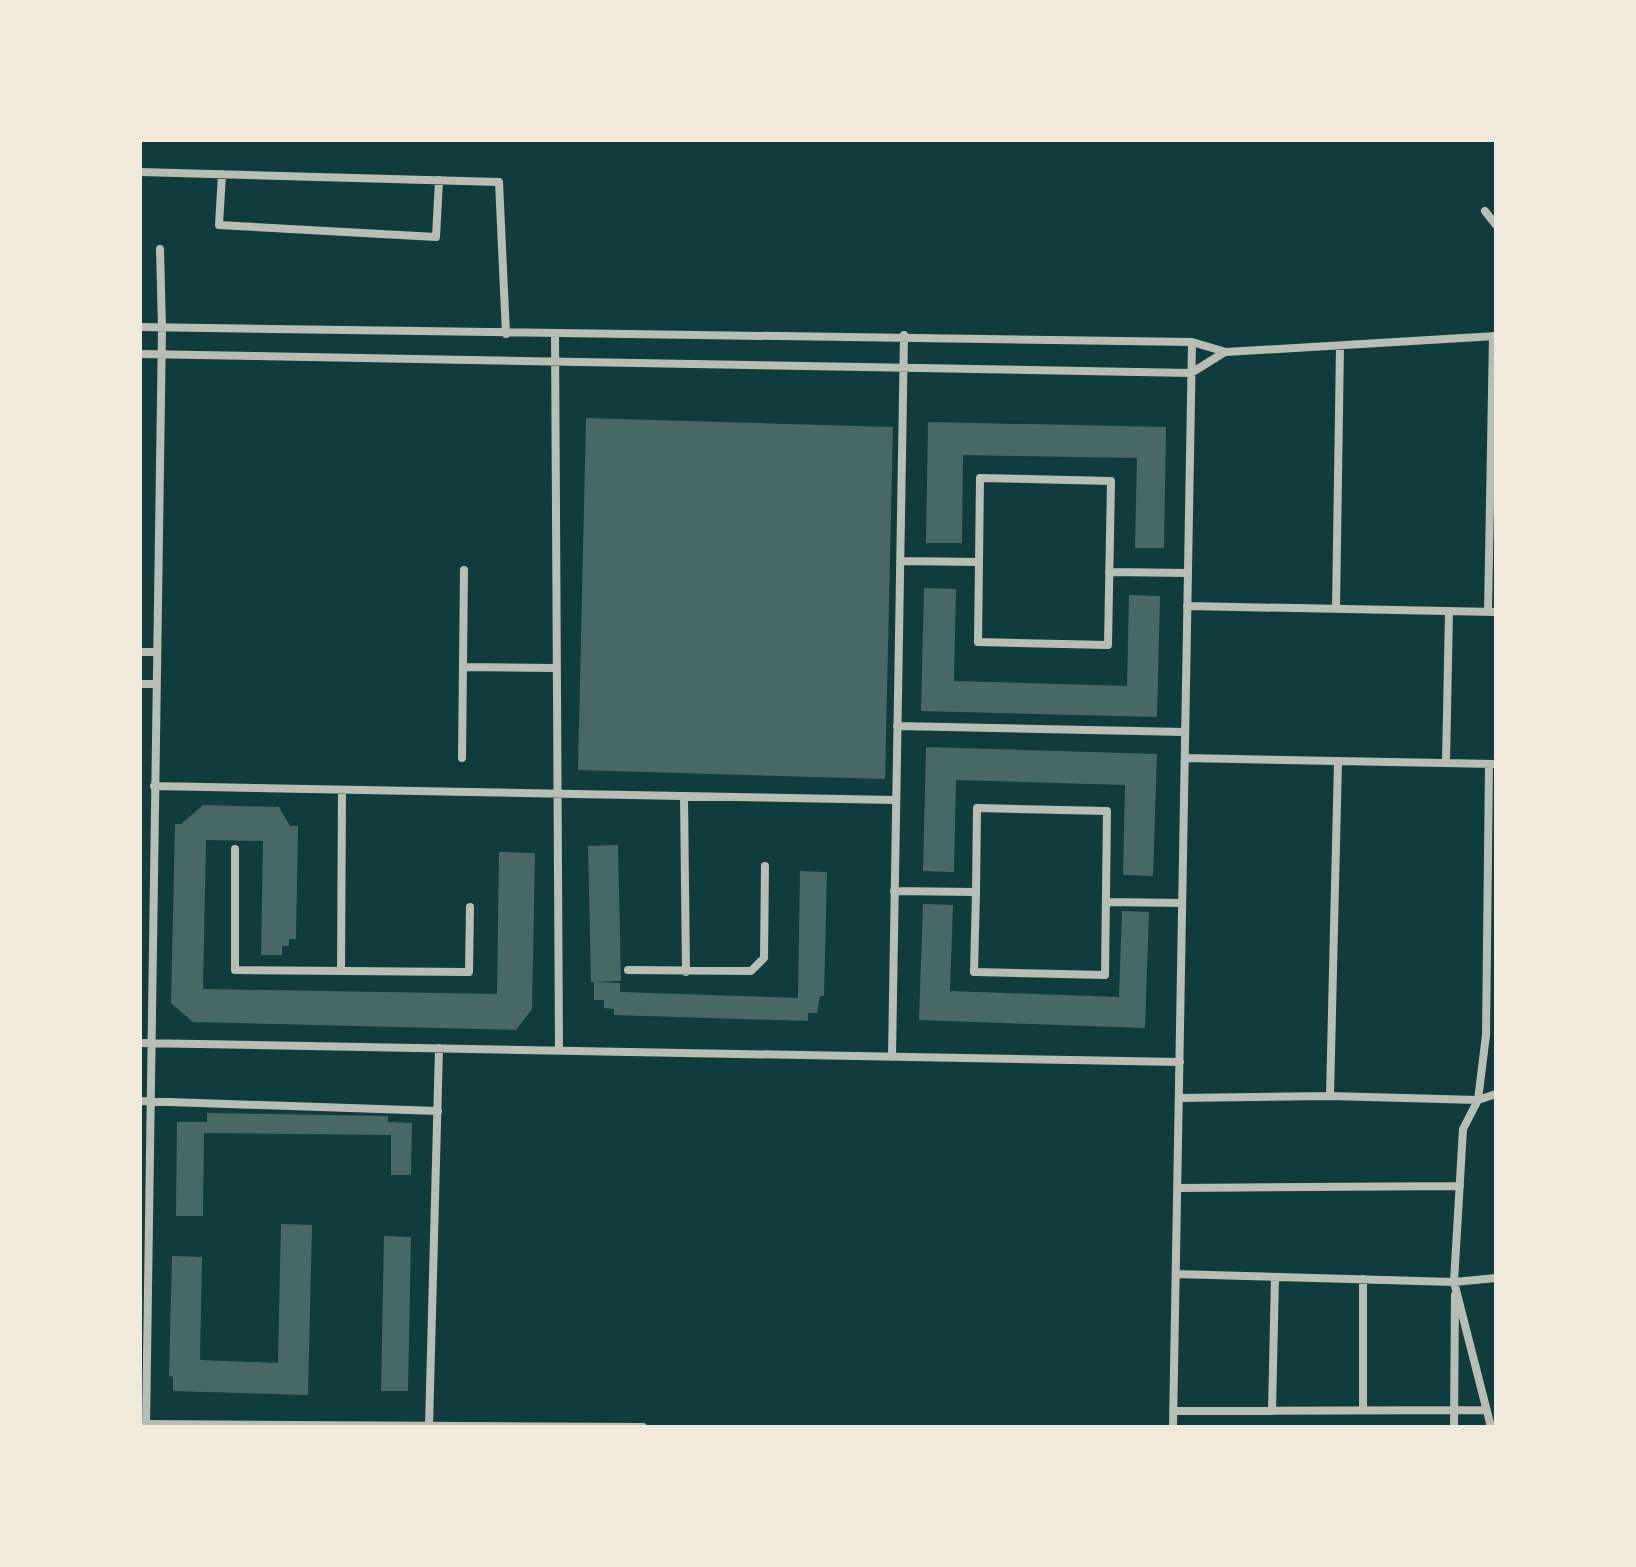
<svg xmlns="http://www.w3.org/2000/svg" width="1636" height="1567" font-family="Commissioner,sans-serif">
	<rect width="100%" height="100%" fill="#0f3d3e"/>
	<path fill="#486865" d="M586 418 893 427 885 779 578 770Z
		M928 422 1166 427 1164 548H1135L1137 458 963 455 962 543H926Z
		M924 588 956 589 954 681 1127 686 1129 595 1160 596 1157 717 921 711Z
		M926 747 1157 754 1153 876 1123 875 1125 785 956 780 954 872 923 871Z
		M203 805 279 807 290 826H298L296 939H289V946H282V955H261L263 841 206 840 203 989 497 994 499 852 535 853 532 1009 516 1030 193 1022 171 1003 175 824H181Z
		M618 845 621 981 591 982 588 846Z
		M800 871 827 872 824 996H820L817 1013H808V1021L614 1015V1009L604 1008V1000H594V982L620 983V992L798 998Z
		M923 904 953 905 950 991 1119 997 1122 911 1149 912 1145 1028 919 1020Z
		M207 1113 388 1116V1122L412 1123 411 1175H391V1135L204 1133 203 1216H176L177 1122H207Z
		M281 1224 312 1225 308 1395 173 1391V1377L169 1376 172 1256 202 1257 200 1360 278 1363Z
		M384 1236 411 1237 408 1391H381Z"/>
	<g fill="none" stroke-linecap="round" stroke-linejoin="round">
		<path stroke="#b8beb3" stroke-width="8" d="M140 172 499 182 506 334
			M222 174 219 225 436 237 439 180
			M1485 211 1496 225
			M140 327 1192 342 1226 352 1496 336
			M555 334 559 1050
			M140 354 1191 373 1225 352
			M900 561 979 562 980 478 1111 481 1108 645 978 642 979 562
			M1109 572 1188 573
			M1187 606 1496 612
			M1336 609 1340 346
			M1488 612 1493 336
			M140 652H156
			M463 667 556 668
			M140 684H155
			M897 726 1185 732
			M462 758 464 570
			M1185 758 1496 764
			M1446 763 1449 611
			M1489 764 1486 1035 1478 1100 1463 1129 1454 1282 1491 1427
			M154 786 896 800
			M684 796 686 972
			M235 849V970L469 972 470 907
			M894 891 976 892 977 808 1107 811 1105 975 974 972 976 892
			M1106 902 1182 903
			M628 970 751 971 764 958 765 866
			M341 971 342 790
			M140 1043 1180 1062
			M892 1057 904 335
			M1330 1096 1338 761
			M1179 1098 1330 1096 1478 1100 1496 1094
			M140 1101 438 1111
			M1177 1188 1460 1186
			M1176 1274 1454 1282 1496 1278
			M1363 1410V1279
			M1173 1411 1486 1410
			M1272 1411 1275 1277
			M140 1424 643 1427
			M146 1427 162 328 160 249
			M429 1427 439 1048
			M1173 1427 1192 342
			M1454 1427 1455 1295"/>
	</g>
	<rect width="1636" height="1567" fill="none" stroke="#f1e9da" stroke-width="284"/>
</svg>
